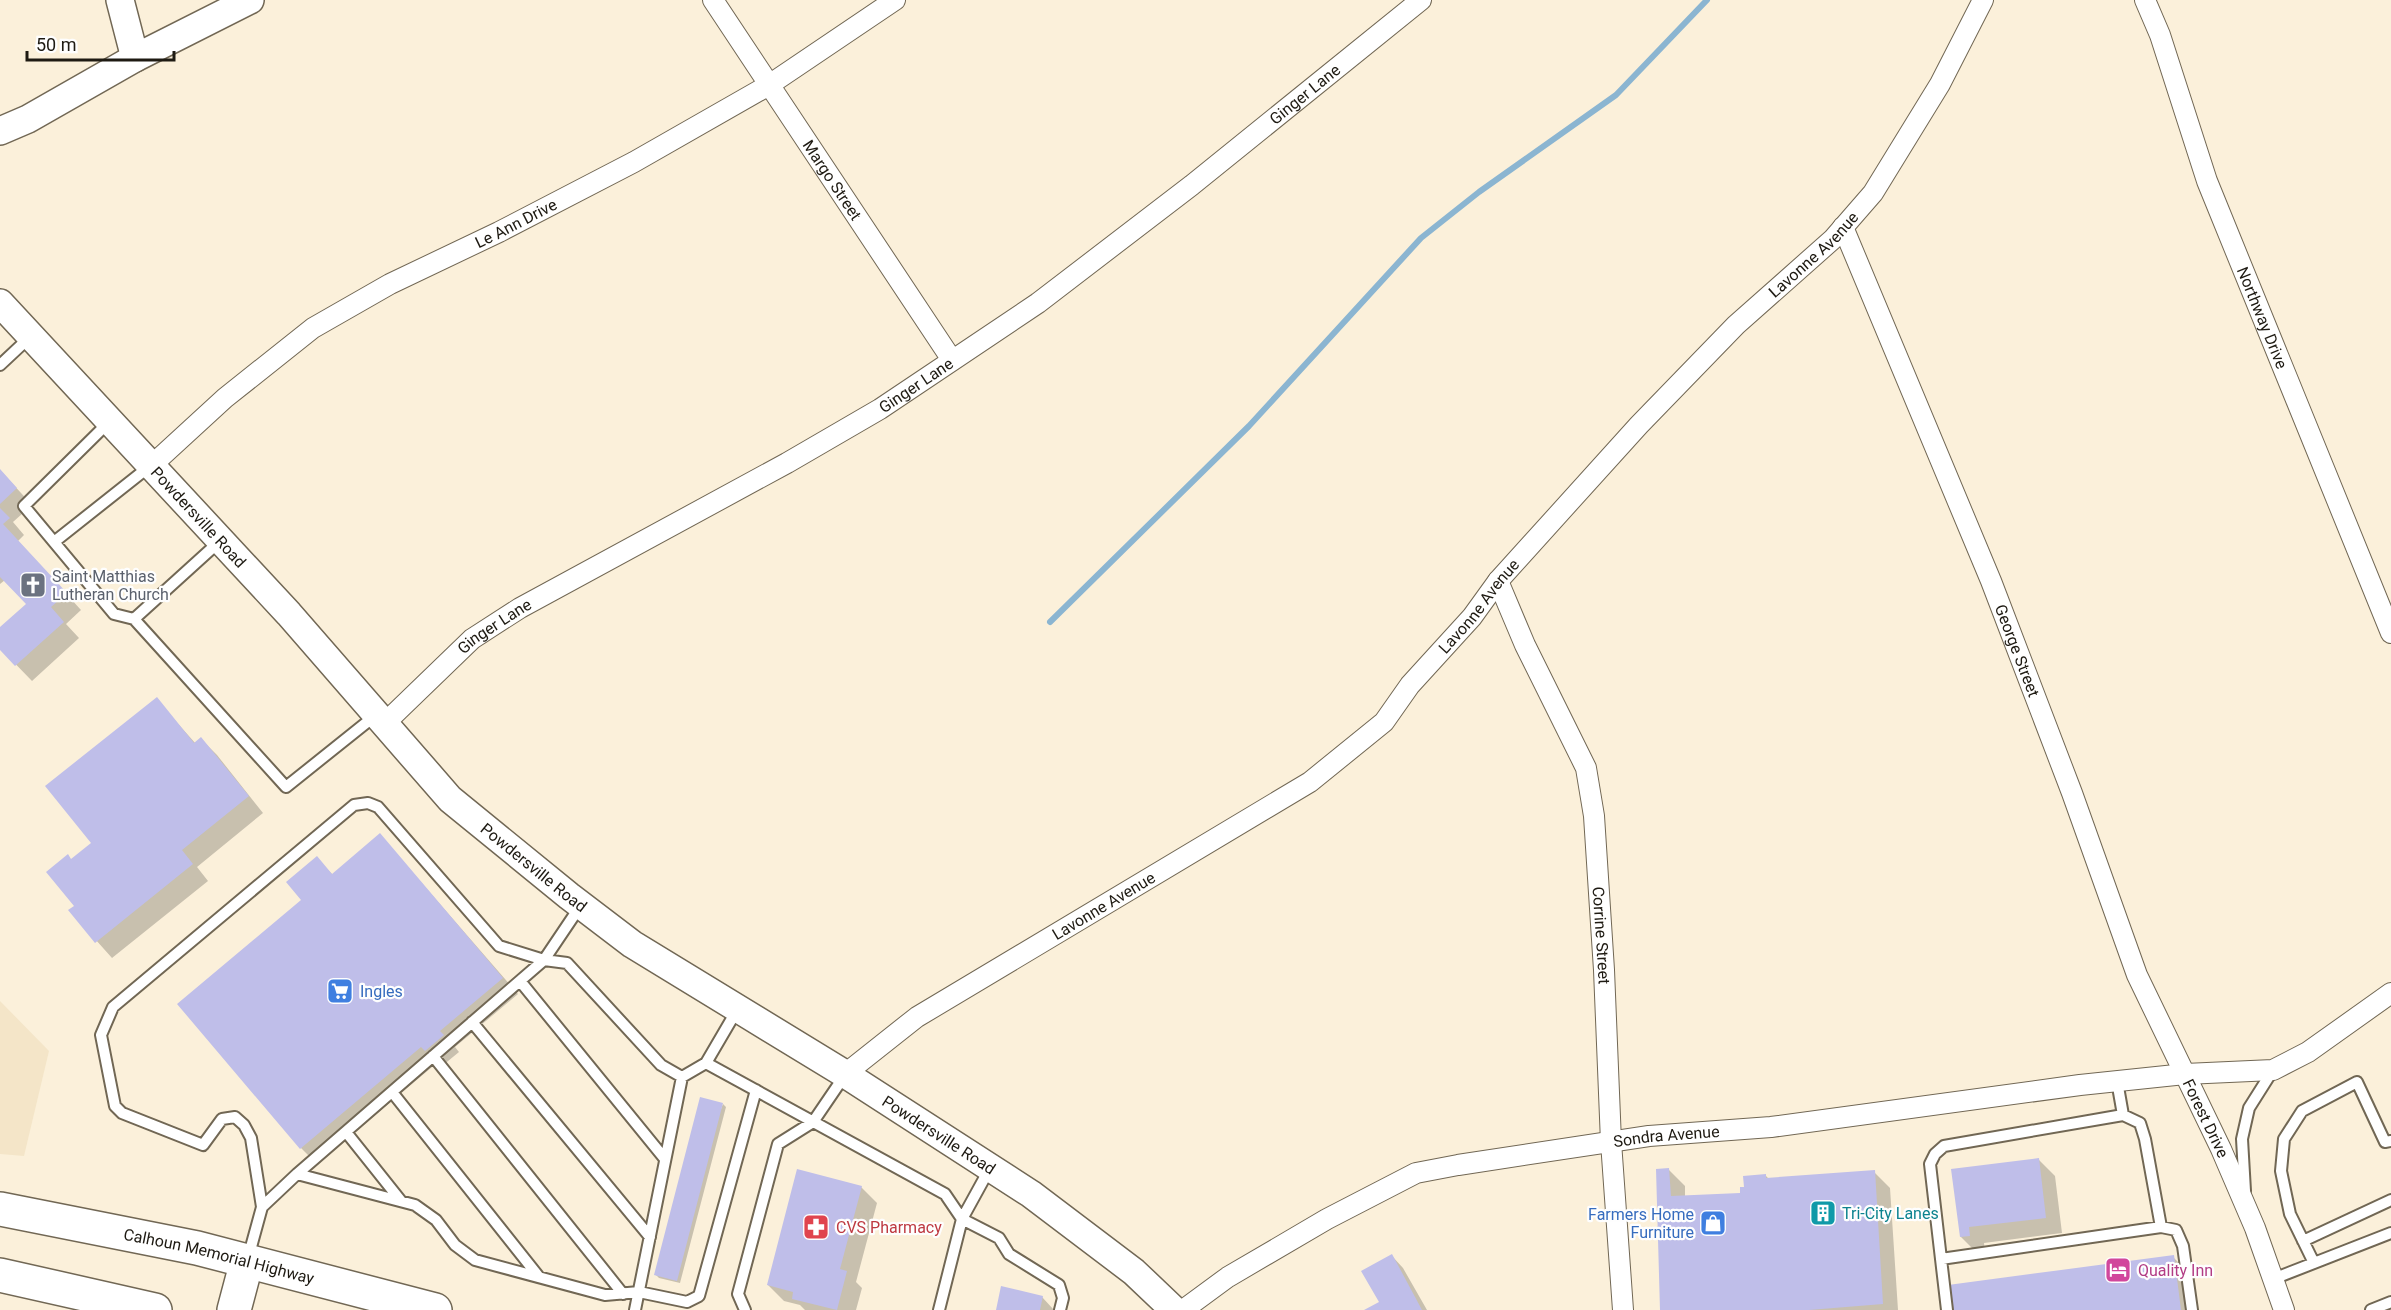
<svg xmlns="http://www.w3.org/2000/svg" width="2391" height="1310" font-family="Roboto,sans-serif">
	<rect width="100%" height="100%" fill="#fbf0da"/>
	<path fill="#f4e5c8" d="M0 1001 49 1051 24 1156 0 1154Z"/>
	<path fill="#0003" d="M0 470 32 505 13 522 24 535 18 541 81 610 66 624 79 638 32 681 0 648V629L28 604 5 580 0 584Z
		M156 699 196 744 201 739 217 755 263 813 197 867 208 881 112 958 70 911 76 906 72 860 93 843Z
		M380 835 518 994 455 1047 459 1052 442 1066 438 1062 317 1164 301 1148 303 900 316 858 333 875Z
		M723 1104 726 1107 680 1283 659 1278 655 1274Z
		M2039 1160 2055 1176 2062 1233 1984 1243 1985 1252 1977 1253 1961 1237 1953 1170Z
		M1669 1170 1685 1186V1197L1741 1195 1766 1176 1769 1179 1874 1172 1890 1188 1898 1310H1662Z
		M861 1187 877 1203 856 1282 862 1288 856 1310H805L800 1305 784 1301 768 1285Z
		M1392 1256 1403 1268 1427 1310H1367L1381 1303Z
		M2173 1257 2189 1273 2194 1310H1953Z
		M1042 1297 1054 1310H997Z"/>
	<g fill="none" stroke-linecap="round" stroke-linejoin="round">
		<path stroke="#8bb5d1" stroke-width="6" d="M1050 622 1249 426 1421 238 1479 192 1616 95 1707 0"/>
	</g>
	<path fill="#bfbee9" d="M0 469 17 488 0 504Z
		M0 508 10 518 3 524 67 593 51 607 64 622 15 666 0 650V627L26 604 0 577Z
		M157 697 194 743 201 737 249 796 182 850 193 864 95 943 68 910 74 906 46 872 68 854 71 859 91 843 45 786Z
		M380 833 503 978 440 1031 444 1035 425 1051 421 1047 300 1149 177 1004 301 900 286 882 317 856 332 874Z
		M700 1097 723 1103 677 1281 654 1275Z
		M2039 1158 2046 1218 1969 1227 1970 1236 1960 1237 1951 1169Z
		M1669 1168 1671 1196 1740 1193V1187H1744L1743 1176 1766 1174V1178L1875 1170 1883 1304 1809 1310H1660L1656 1169Z
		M797 1169 862 1186 840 1269 847 1271 837 1310 792 1299 793 1292 767 1285Z
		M1392 1254 1422 1310H1364L1379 1302 1361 1271Z
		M2174 1255 2181 1310H1951L1948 1285Z
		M1001 1286 1043 1296 1040 1310H996Z"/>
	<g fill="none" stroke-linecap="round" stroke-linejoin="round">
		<defs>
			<path id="lane" d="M0 365 31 336
				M110 421 24 506 114 614 134 619
				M220 541 134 619 286 787 376 715
				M54 542 150 466
				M520 981 665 1159
				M472 1022 650 1237
				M433 1056 623 1294
				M706 1063 737 1010
				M2117 1081 2123 1115 2140 1123 2145 1139 2161 1227
				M392 1092 539 1277
				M346 1132 401 1201
				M297 1174 544 960 581 905
				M2245 1191 2242 1139 2249 1108 2273 1070
				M262 1207 297 1174 415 1205 436 1220 455 1245 475 1260 605 1295 639 1292 687 1302 699 1296 756 1090
				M2303 1241 2391 1200
				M248 1258 262 1207 251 1138 244 1125 235 1117 222 1119 203 1145 122 1113 115 1106 101 1035 113 1007 354 805 368 803 378 807 499 946 544 960 567 963 661 1065 682 1077 706 1063 945 1194 962 1219 999 1238 1009 1254 1059 1285 1063 1298 1060 1310
				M1941 1259 1930 1164 1935 1154 1944 1146 2123 1115
				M2314 1263 2290 1214 2281 1171 2284 1139 2302 1111 2357 1082 2385 1142 2391 1141
				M2273 1279 2391 1233
				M635 1310 682 1077
				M745 1310 738 1294 778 1144 813 1122 845 1075
				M939 1310 962 1219 990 1168
				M1947 1310 1941 1259 2161 1227 2176 1230 2183 1246 2192 1310
				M2371 1310 2391 1302"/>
			<g id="street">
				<path id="s1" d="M713 0 952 360"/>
				<path id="s2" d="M2145 0 2160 35 2207 181 2391 633"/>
				<path id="s3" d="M1843 227 1991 581 2072 793 2137 975 2221 1149 2255 1228 2284 1310"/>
				<path id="s4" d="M152 465 225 398 313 328 390 284 499 232 634 162 769 85 895 0"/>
				<path id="s5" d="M1498 581 1525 645 1586 768 1594 816 1604 970 1611 1142 1623 1310"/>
				<path id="s6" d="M384 724 472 639 520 608 787 463 880 409 1038 303 1192 185 1421 0"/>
				<path id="s7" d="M845 1074 917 1017 1310 782 1384 722 1410 685 1472 617 1498 581 1639 425 1736 325 1833 239 1873 193 1940 84 1983 0"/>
				<path id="s8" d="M1183 1310 1228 1277 1327 1219 1416 1173 1458 1165 1649 1136 1771 1127 2080 1085 2185 1074 2273 1070 2308 1052 2391 993"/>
			</g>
			<g id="secondary">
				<path d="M120 0 135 58"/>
				<path d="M0 131 28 119 135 58 250 0"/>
				<path id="s9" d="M0 303 289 614 450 799 569 896 632 944 845 1074 1031 1194 1134 1272 1174 1310"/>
			</g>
			<g id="highway">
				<path id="s10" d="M0 1209 197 1248 435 1310"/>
				<path d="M0 1275 155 1310"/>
				<path d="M234 1310 247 1261"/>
			</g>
		</defs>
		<use href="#lane" stroke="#716754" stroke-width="14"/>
		<use href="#street" stroke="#716754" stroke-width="22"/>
		<use href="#secondary" stroke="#716754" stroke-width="30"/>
		<use href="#highway" stroke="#716754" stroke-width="36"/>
		<use href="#lane" stroke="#fff" stroke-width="10"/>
		<use href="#street" stroke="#fff" stroke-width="20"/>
		<use href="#secondary" stroke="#fff" stroke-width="27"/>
		<use href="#highway" stroke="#fff" stroke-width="33"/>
	</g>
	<defs>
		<symbol id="church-square" viewBox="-11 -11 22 22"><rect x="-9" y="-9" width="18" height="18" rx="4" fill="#6b7280" stroke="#fefefe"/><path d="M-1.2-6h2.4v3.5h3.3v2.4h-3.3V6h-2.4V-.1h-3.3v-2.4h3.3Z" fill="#fff"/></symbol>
		<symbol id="supermarket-square" viewBox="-11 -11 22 22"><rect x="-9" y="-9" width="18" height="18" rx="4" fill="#3f7fe0" stroke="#fefefe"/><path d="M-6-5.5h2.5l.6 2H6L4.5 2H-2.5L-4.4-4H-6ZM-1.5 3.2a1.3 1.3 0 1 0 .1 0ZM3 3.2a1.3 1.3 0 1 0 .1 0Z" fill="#fff"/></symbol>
		<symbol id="building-square" viewBox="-11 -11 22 22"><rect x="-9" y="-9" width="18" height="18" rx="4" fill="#0f9aa8" stroke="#fefefe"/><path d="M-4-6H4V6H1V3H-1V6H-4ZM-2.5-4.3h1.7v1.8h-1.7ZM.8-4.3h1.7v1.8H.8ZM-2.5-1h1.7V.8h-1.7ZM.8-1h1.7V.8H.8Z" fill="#fff"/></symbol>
		<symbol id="shop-square" viewBox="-11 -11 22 22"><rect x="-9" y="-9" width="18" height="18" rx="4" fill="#3f7fe0" stroke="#fefefe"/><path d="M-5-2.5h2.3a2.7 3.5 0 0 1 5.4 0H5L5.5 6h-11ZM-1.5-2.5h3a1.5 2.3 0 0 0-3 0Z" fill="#fff"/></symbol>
		<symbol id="pharmacy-square" viewBox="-11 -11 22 22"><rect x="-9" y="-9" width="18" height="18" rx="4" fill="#e0444e" stroke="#fefefe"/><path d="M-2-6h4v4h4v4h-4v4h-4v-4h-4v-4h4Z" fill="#fff"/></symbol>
		<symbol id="hotel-square" viewBox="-11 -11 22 22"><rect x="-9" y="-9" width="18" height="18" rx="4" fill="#d1479c" stroke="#fefefe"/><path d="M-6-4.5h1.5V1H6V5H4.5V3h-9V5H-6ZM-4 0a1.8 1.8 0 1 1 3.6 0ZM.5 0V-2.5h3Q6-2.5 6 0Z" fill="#fff"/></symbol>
	</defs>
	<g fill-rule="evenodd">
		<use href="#church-square" x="18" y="570" width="30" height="30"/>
		<use href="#supermarket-square" x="325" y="976" width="30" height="30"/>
		<use href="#building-square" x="1808" y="1198" width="30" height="30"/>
		<use href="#shop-square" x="1698" y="1208" width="30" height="30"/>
		<use href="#pharmacy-square" x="801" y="1212" width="30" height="30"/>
		<use href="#hotel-square" x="2103" y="1255" width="30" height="30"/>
	</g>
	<g text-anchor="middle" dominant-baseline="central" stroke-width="4.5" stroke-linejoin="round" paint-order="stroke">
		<g font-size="16" fill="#1e1a12" stroke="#fefefe">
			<text stroke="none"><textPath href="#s6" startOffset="1120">Ginger Lane</textPath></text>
			<text stroke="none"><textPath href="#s1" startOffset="216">Margo Street</textPath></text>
			<text stroke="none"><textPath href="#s4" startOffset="440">Le Ann Drive</textPath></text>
			<text stroke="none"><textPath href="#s7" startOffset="1281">Lavonne Avenue</textPath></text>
			<text stroke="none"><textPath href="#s2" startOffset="339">Northway Drive</textPath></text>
			<text stroke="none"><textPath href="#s6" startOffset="634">Ginger Lane</textPath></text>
			<text stroke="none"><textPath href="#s9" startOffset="292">Powdersville Road</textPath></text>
			<text stroke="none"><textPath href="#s7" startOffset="795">Lavonne Avenue</textPath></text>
			<text stroke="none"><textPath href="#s6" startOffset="148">Ginger Lane</textPath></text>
			<text stroke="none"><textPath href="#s3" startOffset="458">George Street</textPath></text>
			<text stroke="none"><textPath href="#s9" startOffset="778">Powdersville Road</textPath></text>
			<text stroke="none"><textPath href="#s7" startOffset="309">Lavonne Avenue</textPath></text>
			<text stroke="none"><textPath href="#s5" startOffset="375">Corrine Street</textPath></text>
			<text stroke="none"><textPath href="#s3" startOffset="963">Forest Drive</textPath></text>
			<text stroke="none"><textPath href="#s9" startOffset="1264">Powdersville Road</textPath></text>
			<text stroke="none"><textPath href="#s8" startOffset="524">Sondra Avenue</textPath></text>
			<text stroke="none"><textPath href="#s10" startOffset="224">Calhoun Memorial Highway</textPath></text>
		</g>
		<g font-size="16" fill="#5b616d" stroke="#fefefe" text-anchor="start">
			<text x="52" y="576">Saint Matthias<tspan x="52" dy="18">Lutheran Church</tspan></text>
		</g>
		<g font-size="16" fill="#366cbe" stroke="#fefefe" text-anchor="start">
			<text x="360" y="991">Ingles</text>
			<text x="1694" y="1214" text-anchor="end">Farmers Home<tspan x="1694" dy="18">Furniture</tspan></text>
		</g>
		<g font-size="16" fill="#0d838f" stroke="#fefefe" text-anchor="start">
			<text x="1842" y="1213">Tri-City Lanes</text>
		</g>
		<g font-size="16" fill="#be3a42" stroke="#fefefe" text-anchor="start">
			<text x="836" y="1227">CVS Pharmacy</text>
		</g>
		<g font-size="16" fill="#b23c85" stroke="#fefefe" text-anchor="start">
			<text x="2138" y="1270">Quality Inn</text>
		</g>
	</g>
	<path d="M27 51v9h147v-9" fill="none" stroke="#1e1a12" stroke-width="3"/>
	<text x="36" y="51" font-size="18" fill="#1e1a12" stroke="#fefefe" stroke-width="4.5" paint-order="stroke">50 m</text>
</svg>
